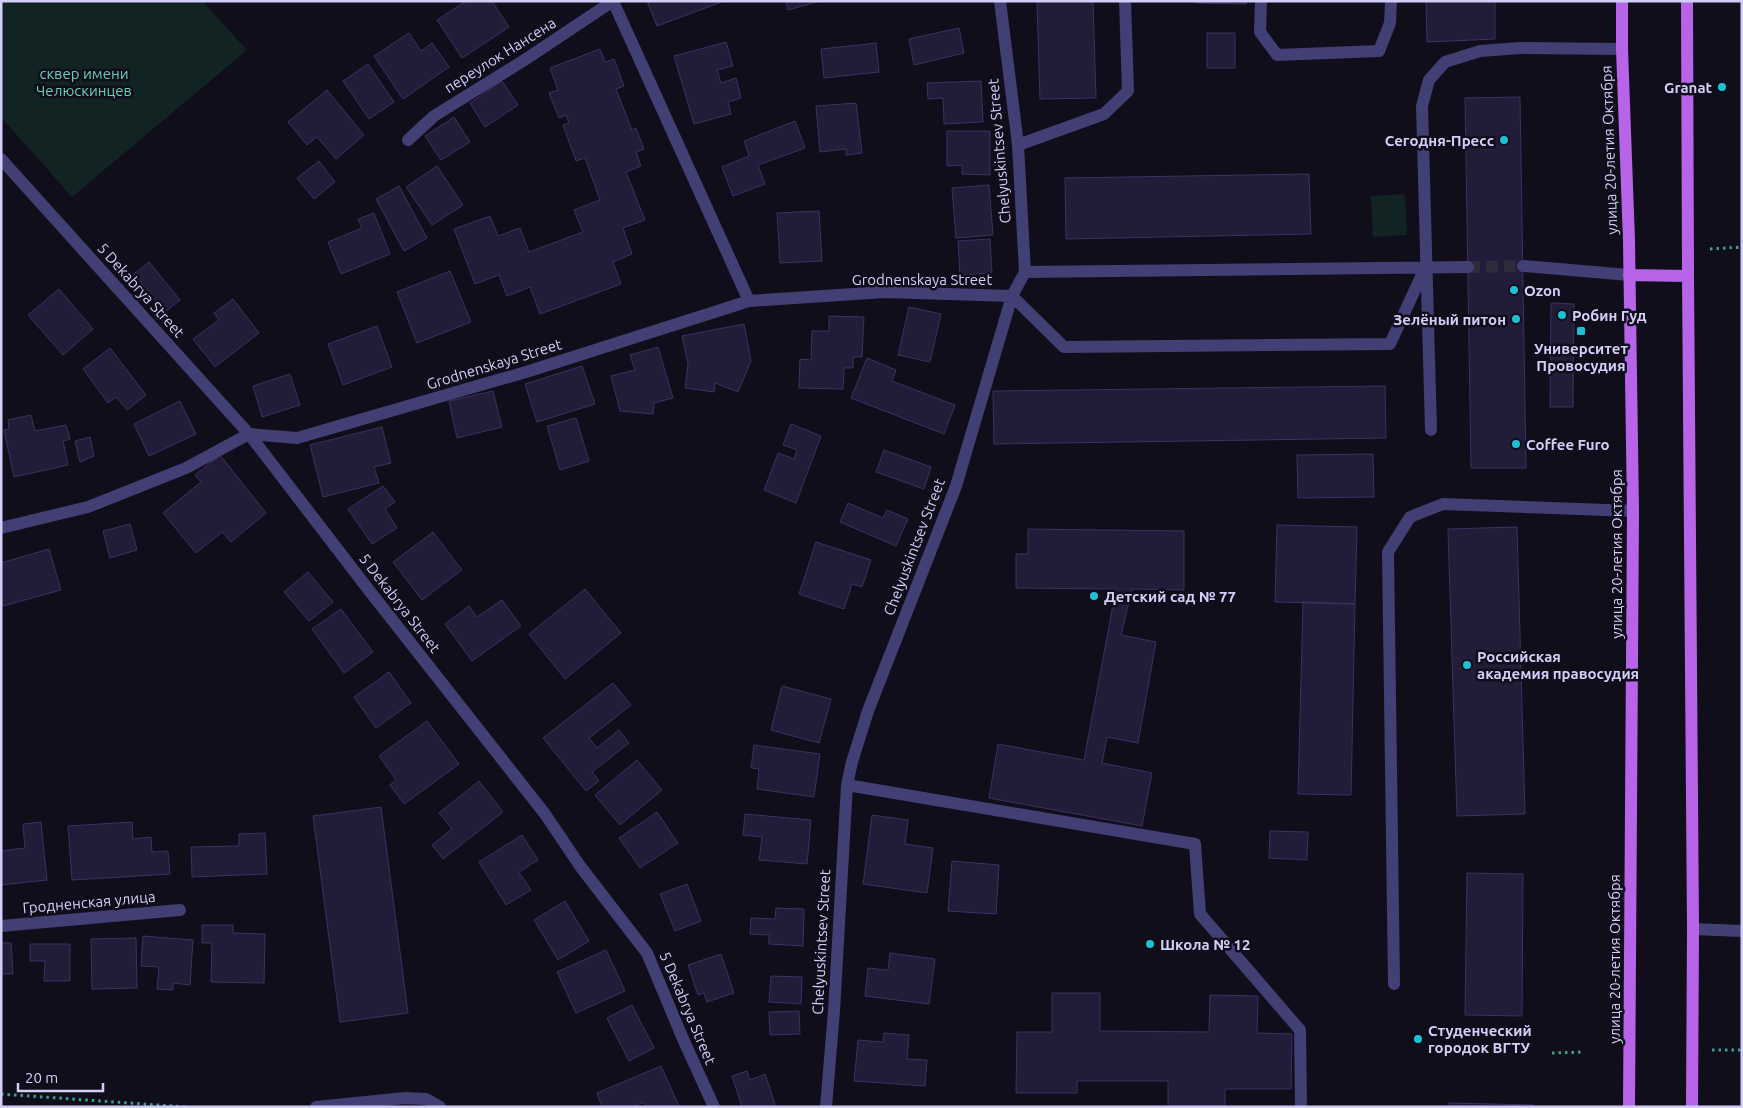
<svg xmlns="http://www.w3.org/2000/svg" width="1743" height="1108" font-family="Ubuntu,sans-serif">
	<rect width="100%" height="100%" fill="#100e1b"/>
	<path fill="#112423" d="M6 1H202L247 50 72 197 1 117V4Z
		M1405 194 1407 235 1373 237 1371 196Z"/>
	<path fill="#221c39" stroke="#3b3162" d="M466 1H492L509 27 462 58 437 20Z
		M647 1H724L657 26Z
		M786 1H820L788 10Z
		M1037 1H1093L1096 98 1040 99Z
		M1196 1H1246V4L1196 3Z
		M1426 1H1495V39L1427 42Z
		M959 28 964 53 914 65 909 39Z
		M409 33 421 51 432 43 449 67 403 99 374 56Z
		M1207 33H1235V68H1207Z
		M726 42 733 66 717 70 721 83 736 78 741 98 728 102 731 114 694 124 674 56Z
		M876 43 879 72 824 78 821 49Z
		M600 49 605 62 614 59 624 86 616 89 632 130 636 128 644 149 636 152 641 166 626 172 645 220 623 228 632 254 613 262 621 284 540 314 530 287 507 296 499 275 475 284 454 229 490 216 498 236 520 228 529 252 583 232 574 210 600 200 585 158 576 161 563 125 569 123 566 115 559 118 549 93 558 90 550 68Z
		M368 64 394 102 369 119 343 81Z
		M502 81 518 105 485 127 470 103Z
		M981 81 983 122 944 124 943 98 928 99 927 83Z
		M327 90 364 135 336 159 317 137 307 145 288 122Z
		M1520 97 1526 468H1471L1465 98Z
		M856 103 862 153 846 155V149L820 152 816 106Z
		M454 117 470 142 441 160 425 136Z
		M795 121 805 148 758 165 765 184 733 196 722 167 749 156 744 141Z
		M947 131H990V175L962 174V165L947 166Z
		M319 161 335 182 314 199 297 178Z
		M437 166 463 205 432 225 406 187Z
		M1309 174 1311 234 1066 239 1065 178Z
		M989 185 993 235 956 238 952 188Z
		M399 186 427 238 404 251 376 199Z
		M819 211 822 261 780 263 777 213Z
		M374 213 390 254 341 274 328 242 362 228 358 219Z
		M990 239 992 273 960 275 958 241Z
		M149 262 180 300 165 312 134 274Z
		M450 271 471 322 417 343 397 292Z
		M59 289 93 329 63 355 28 315Z
		M233 299 259 333 215 367 193 339 219 320 214 313Z
		M1551 303 1574 304 1573 407H1550Z
		M909 307 941 314 930 362 898 355Z
		M829 316 864 317 862 357H853V368H844L843 389 799 388 800 359 811 360 812 331H829Z
		M744 324 751 361 738 392 715 383 714 392 685 388 688 364 682 336Z
		M377 326 392 367 343 385 328 344Z
		M658 347 673 398 654 403 653 414 620 411 611 376 635 370 630 355Z
		M110 348 146 395 127 410 116 397 108 403 83 369Z
		M867 358 896 370 892 381 955 405 944 434 851 398Z
		M582 366 595 404 537 422 525 384Z
		M290 374 300 405 262 417 253 386Z
		M1385 386 1386 438 994 444 993 391Z
		M493 391 502 427 457 438 449 401Z
		M180 401 196 434 149 456 134 424Z
		M31 415 35 431 66 425 70 439 63 441 68 465 14 477 4 430 9 429 8 420Z
		M576 418 589 461 560 470 547 426Z
		M791 424 821 436 796 503 764 490 778 453 794 459 797 450 783 445Z
		M382 427 391 463 374 467 379 483 323 497 310 445Z
		M90 437 94 456 80 462 75 441Z
		M884 450 931 467 924 489 876 472Z
		M1373 454 1374 497 1298 498 1297 455Z
		M220 455 266 513 231 542 222 532 196 553 163 513 201 482 195 475Z
		M383 486 395 502 385 509 397 528 372 544 348 509Z
		M848 503 883 518 887 510 908 519 896 546 840 522Z
		M130 524 137 550 110 558 103 531Z
		M1277 525 1357 527 1355 604 1275 602Z
		M1517 527 1525 814 1457 816 1448 529Z
		M1028 529 1184 531V590L1132 589 1121 635 1156 642 1138 743 1107 737 1102 763 1152 773 1142 826 989 798 998 744 1084 760 1116 589 1016 588V554H1028Z
		M433 532 462 570 422 600 393 562Z
		M816 542 871 560 862 587 852 584 844 609 799 594Z
		M49 549 61 590 3 606 1 601V563Z
		M308 572 333 602 309 621 284 592Z
		M585 589 621 633 565 679 529 634Z
		M502 600 521 626 472 661 445 624 469 606 477 617Z
		M1303 602 1355 604 1351 795 1298 794Z
		M341 609 373 652 344 673 312 629Z
		M389 672 411 703 376 728 354 697Z
		M613 683 631 705 589 738 597 748 619 730 629 743 592 772 599 781 586 791 543 738Z
		M782 686 831 699 819 743 771 730Z
		M427 721 459 764 404 804 390 785 396 780 379 756Z
		M754 745 820 754 814 797 757 789 759 769 751 768Z
		M637 760 662 790 620 825 595 795Z
		M479 781 503 812 443 859 432 845 452 829 439 813Z
		M381 807 408 1013 340 1022 313 816Z
		M657 812 678 843 640 868 619 838Z
		M745 814 811 820 807 864 759 860 762 837 743 835Z
		M872 815 908 820 905 844 933 848 927 893 863 884Z
		M41 822 47 880 1 885V851L25 848 23 824Z
		M132 822 133 839 151 837 152 852 168 851 170 874 72 880 68 826Z
		M1270 831 1308 832 1307 860 1269 858Z
		M265 833 267 874 192 877 191 847 239 846V834Z
		M522 835 538 860 519 872 531 890 506 905 479 862Z
		M952 861 999 865 996 914 948 911Z
		M1467 873 1523 874 1522 1016 1465 1015Z
		M687 884 701 921 675 931 660 894Z
		M565 901 589 941 558 960 534 920Z
		M776 908 804 909 803 946 769 944V935L750 934 751 918 775 919Z
		M202 925H233V933L265 934 264 983 211 982 212 943H202Z
		M143 936 193 940 190 985 173 983V990L157 989 159 967 141 966Z
		M136 938 137 988 92 989 91 939Z
		M1 943H11L13 974H1Z
		M30 944H70V981H44L45 961H30Z
		M606 950 625 991 576 1013 557 972Z
		M890 953 935 959 929 1004 865 996 868 968 888 970Z
		M721 954 734 993 707 1002 704 993 698 995 688 965Z
		M771 976 802 977 801 1004 769 1002Z
		M1052 993H1100V1031L1209 1032 1210 995 1258 996 1257 1033 1292 1034 1291 1089H1225V1107H1168V1081H1077V1093H1016L1017 1032H1052Z
		M632 1005 654 1048 629 1061 607 1018Z
		M799 1011 800 1034 770 1035 769 1012Z
		M884 1033 909 1035 907 1059 927 1060 925 1086 854 1081 858 1040 883 1042Z
		M661 1066 679 1106 646 1107 644 1102 632 1107H602L597 1093Z
		M747 1071 750 1080 765 1074 776 1107H742L732 1076Z
		M1449 1103 1534 1105V1107H1449Z"/>
	<g fill="none" stroke-linecap="round" stroke-linejoin="round">
		<path stroke="#2d2b3c" stroke-width="12" stroke-dasharray="12 6" stroke-linecap="butt" d="M1468 267 1523 266"/>
		<path stroke="#3c9e98" stroke-width="3" stroke-dasharray="2.5 4" stroke-linecap="butt" d="M1710 249 1742 247
			M1712 1050H1742
			M1552 1053 1584 1052
			M1 1094 186 1107"/>
		<path stroke="#413f73" stroke-width="12" d="M613 1 749 301
			M1261 1 1260 32 1277 55 1379 51 1390 23 1391 1
			M408 140 434 116 523 61 613 1
			M1018 145 1104 114 1128 91 1125 1
			M1 159 249 434 368 589 545 814 580 866 647 953 683 1039 714 1107
			M1523 266 1629 275
			M1025 272 1468 267
			M1431 430 1422 106 1429 80 1445 62 1480 51 1520 48 1622 49
			M1 528 88 507 186 468 249 434 297 438 526 372 749 301 884 292 1012 296 1064 347 1390 344 1425 268
			M847 785 1195 844 1200 914 1300 1030 1301 1107
			M1 926 180 910
			M1693 929 1742 931
			M1394 984 1388 552 1410 517 1443 504 1633 511
			M316 1107 405 1098 426 1099 440 1107
			M826 1107 834 1011 847 785 852 762 868 711 956 486 1012 296 1025 272 1018 145 1000 1"/>
		<path stroke="#b864e9" stroke-width="12" d="M1622 1V49L1629 241 1633 511 1629 1107
			M1687 1 1688 276 1693 929 1692 1107
			M1629 275 1688 276"/>
	</g>
	<g fill="#1ec1d4" stroke="#100e1b" stroke-width="2">
		<circle cx="1722" cy="87" r="5"/>
		<circle cx="1504" cy="140" r="5"/>
		<circle cx="1514" cy="290" r="5"/>
		<circle cx="1562" cy="315" r="5"/>
		<circle cx="1516" cy="319" r="5"/>
		<rect x="1576" y="326" width="10" height="10" rx="2.5"/>
		<circle cx="1516" cy="444" r="5"/>
		<circle cx="1094" cy="596" r="5"/>
		<circle cx="1467" cy="665" r="5"/>
		<circle cx="1150" cy="944" r="5"/>
		<circle cx="1418" cy="1039" r="5"/>
	</g>
	<g text-anchor="middle" dominant-baseline="central" stroke-width="5" stroke-linejoin="round" paint-order="stroke">
		<g font-size="15" fill="#d3cef8" stroke="#100e1b">
			<text transform="translate(500 55) rotate(-32)">переулок Нансена</text>
			<text transform="translate(1609 150) rotate(-92)">улица 20-летия Октября</text>
			<text transform="translate(999 151) rotate(-95)">Chelyuskintsev Street</text>
			<text x="922" y="279">Grodnenskaya Street</text>
			<text transform="translate(141 290) rotate(48)">5 Dekabrya Street</text>
			<text transform="translate(494 364) rotate(-17)">Grodnenskaya Street</text>
			<text transform="translate(914 547) rotate(-69)">Chelyuskintsev Street</text>
			<text transform="translate(1616 554) rotate(-90)">улица 20-летия Октября</text>
			<text transform="translate(400 603) rotate(52)">5 Dekabrya Street</text>
			<text transform="translate(89 902) rotate(-5)">Гродненская улица</text>
			<text transform="translate(821 942) rotate(-87)">Chelyuskintsev Street</text>
			<text transform="translate(1614 959) rotate(-90)">улица 20-летия Октября</text>
			<text transform="translate(688 1008) rotate(67)">5 Dekabrya Street</text>
		</g>
		<g font-size="15" fill="#65cdb3" stroke="#100e1b">
			<text x="84" y="73">сквер имени<tspan x="84" dy="17">Челюскинцев</tspan></text>
		</g>
		<g font-size="15" font-weight="bold" fill="#d3cef8" stroke="#100e1b" text-anchor="start">
			<text x="1712" y="87" text-anchor="end">Granat</text>
			<text x="1494" y="140" text-anchor="end">Сегодня-Пресс</text>
			<text x="1524" y="290">Ozon</text>
			<text x="1572" y="315">Робин Гуд</text>
			<text x="1506" y="319" text-anchor="end">Зелёный питон</text>
			<text x="1581" y="348" text-anchor="middle">Университет<tspan x="1581" dy="17">Провосудия</tspan></text>
			<text x="1526" y="444">Coffee Furo</text>
			<text x="1104" y="596">Детский сад № 77</text>
			<text x="1477" y="656">Российская<tspan x="1477" dy="17">академия правосудия</tspan></text>
			<text x="1160" y="944">Школа № 12</text>
			<text x="1428" y="1030">Студенческий<tspan x="1428" dy="17">городок ВГТУ</tspan></text>
		</g>
	</g>
	<rect width="1743" height="1108" fill="none" stroke="#d3cef8" stroke-width="5"/>
	<path d="M18 1083v8h85v-8" fill="none" stroke="#d3cef8" stroke-width="2.5"/>
	<text x="25" y="1083" font-size="15" fill="#d3cef8" stroke="#100e1b" stroke-width="4" paint-order="stroke">20 m</text>
</svg>
